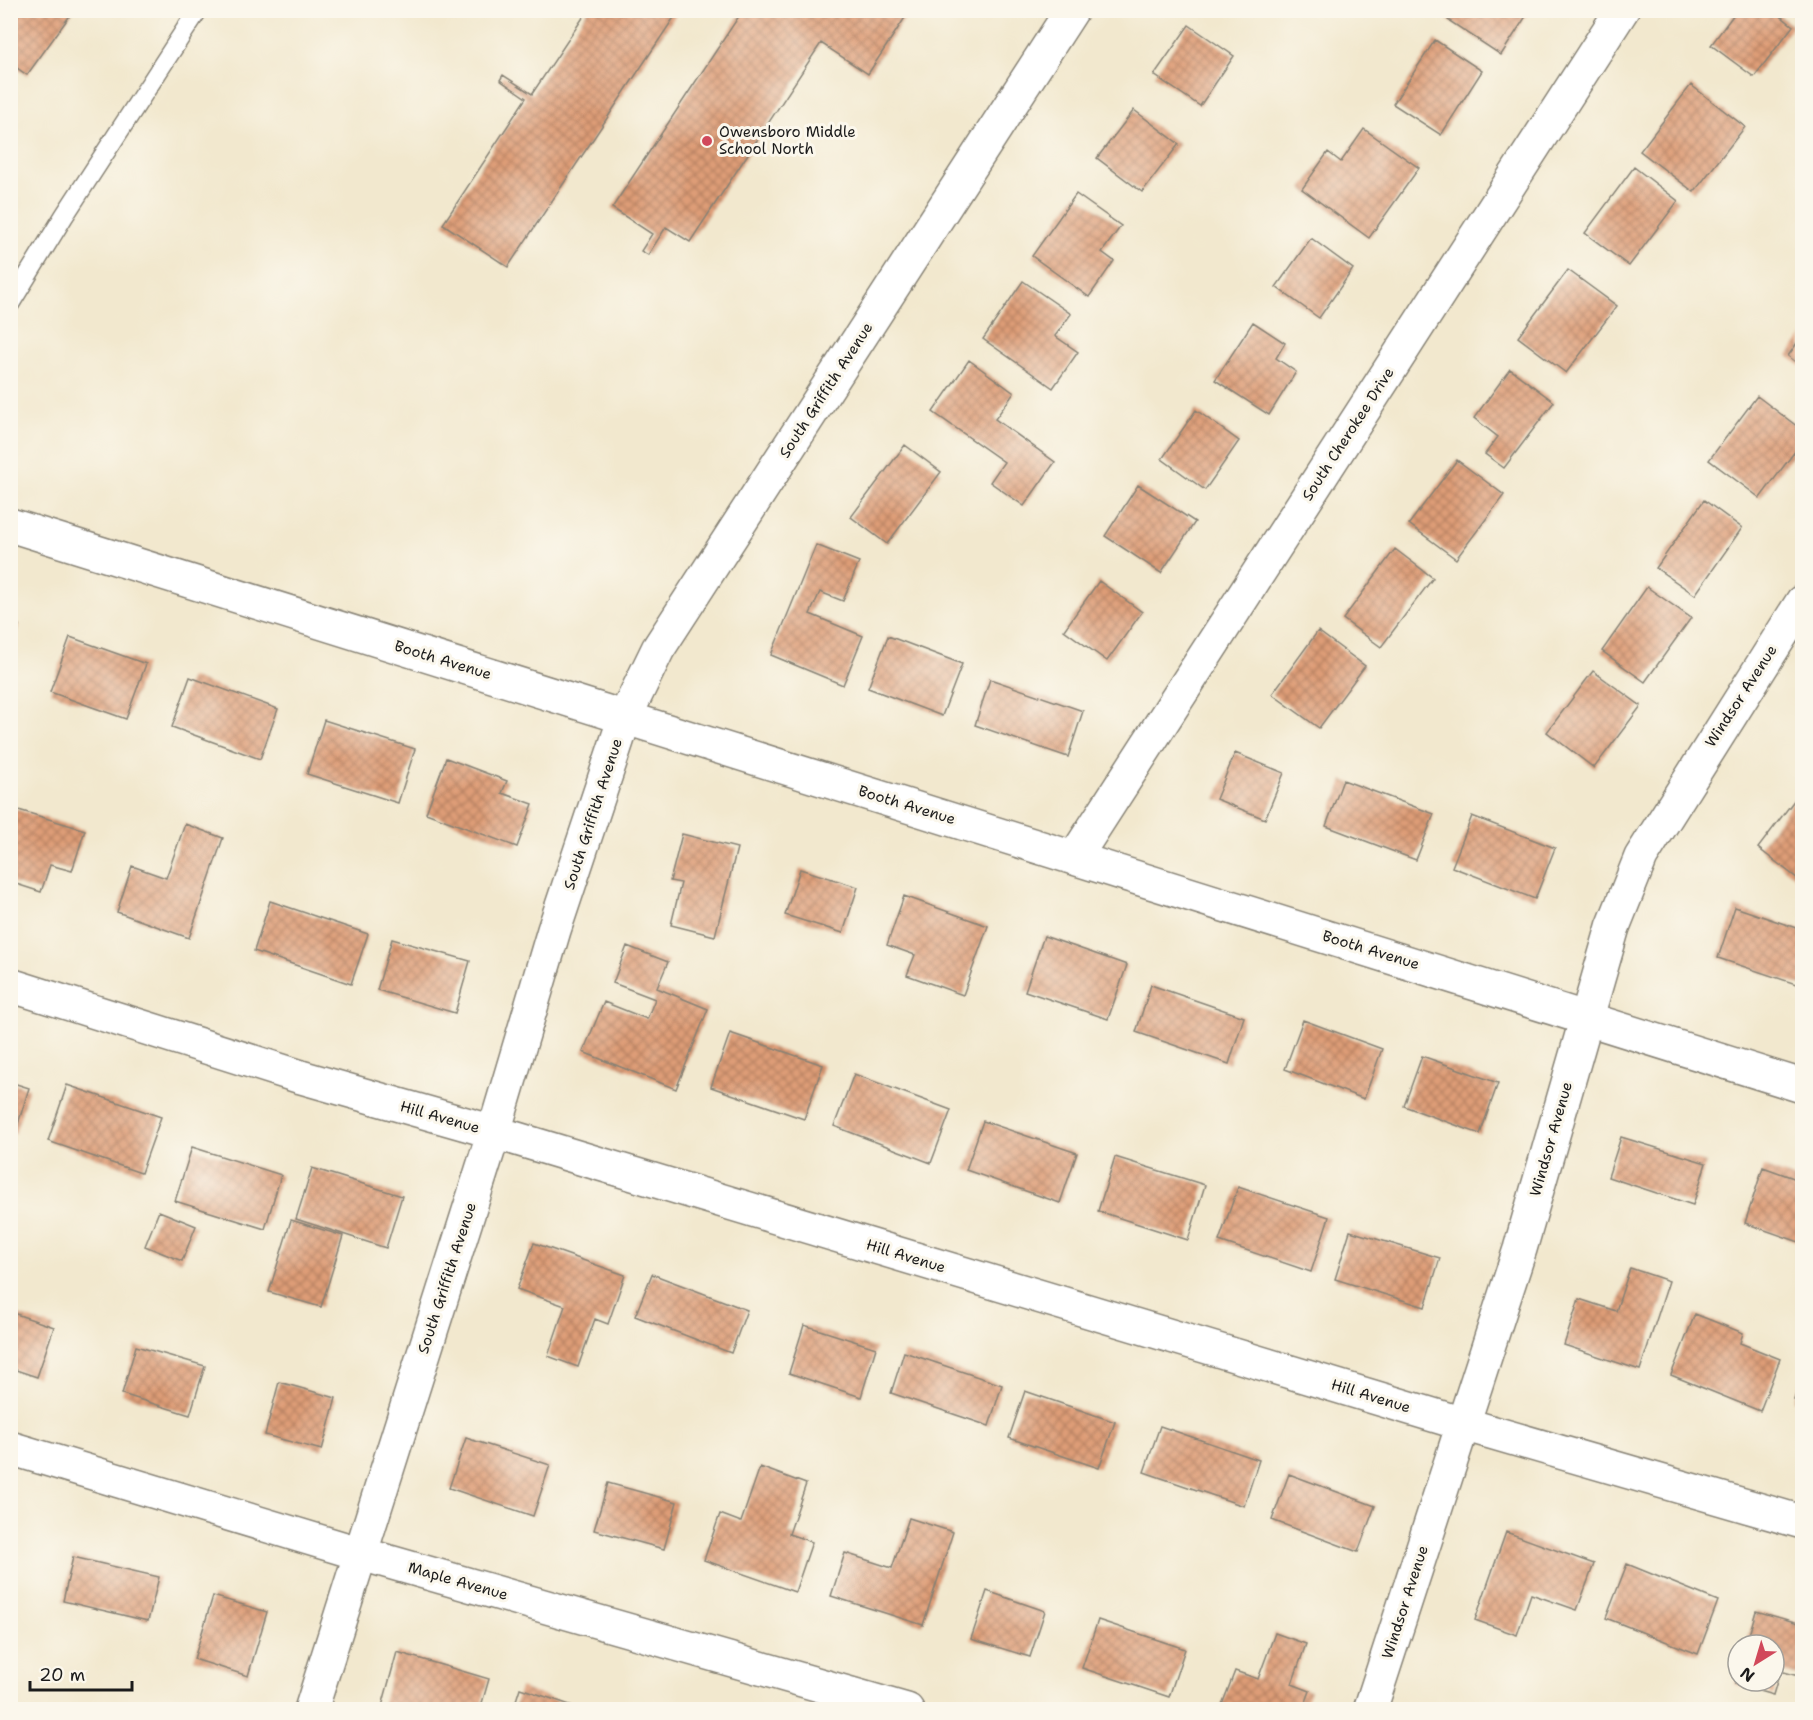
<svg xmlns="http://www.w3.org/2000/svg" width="1813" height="1720" font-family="'Shantell Sans',sans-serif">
	<defs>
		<pattern id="building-cross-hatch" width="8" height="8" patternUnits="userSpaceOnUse" patternTransform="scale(1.5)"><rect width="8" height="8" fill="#de9d77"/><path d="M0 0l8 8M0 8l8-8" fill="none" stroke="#b37f61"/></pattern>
	</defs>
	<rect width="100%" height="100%" fill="#fbf7ec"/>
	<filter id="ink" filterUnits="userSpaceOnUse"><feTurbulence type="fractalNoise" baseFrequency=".0167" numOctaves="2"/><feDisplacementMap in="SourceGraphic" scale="12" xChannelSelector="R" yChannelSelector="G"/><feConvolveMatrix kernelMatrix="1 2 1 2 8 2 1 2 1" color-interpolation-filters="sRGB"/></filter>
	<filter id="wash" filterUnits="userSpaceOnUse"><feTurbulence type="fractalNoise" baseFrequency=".008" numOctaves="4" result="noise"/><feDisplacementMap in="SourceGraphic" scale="24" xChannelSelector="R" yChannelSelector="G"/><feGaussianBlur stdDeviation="1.35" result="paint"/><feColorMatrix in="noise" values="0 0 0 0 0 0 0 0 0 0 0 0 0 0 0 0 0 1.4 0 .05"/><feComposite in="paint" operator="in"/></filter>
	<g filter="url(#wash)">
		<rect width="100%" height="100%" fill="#f2e8ce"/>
		<g id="blocks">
			<path fill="url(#building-cross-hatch)" d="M10 10H74L27 75 10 63Z
				M588 10H679L508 267 443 224 526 98 500 80 503 75 532 94Z
				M743 10H910L868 74 821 43 690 242 666 227 648 255 641 251 652 234 612 208Z
				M1454 10H1530L1501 55 1448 20Z
				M1737 10H1773L1793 26 1754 77 1711 45Z
				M1189 25 1234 56 1200 106 1154 75Z
				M1435 40 1482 71 1441 135 1393 104Z
				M1691 85 1745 127 1694 192 1640 151Z
				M1134 110 1179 144 1142 192 1097 158Z
				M1364 129 1419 168 1369 238 1302 189 1328 152 1341 162Z
				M1634 167 1678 201 1629 266 1585 233Z
				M1076 194 1121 226 1102 252 1114 261 1089 297 1032 256Z
				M1311 238 1353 269 1319 318 1276 287Z
				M1568 270 1617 306 1566 373 1518 337Z
				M1023 281 1071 314 1055 336 1078 352 1053 388 983 339Z
				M1253 322 1285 343 1276 358 1296 372 1269 415 1215 380Z
				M1802 336V367L1788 356Z
				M969 360 1014 393 995 419 1055 462 1024 506 990 482 1004 462 933 412Z
				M1510 369 1554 402 1504 468 1485 454 1498 437 1474 418Z
				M1757 396 1802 430V442L1760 498 1709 460Z
				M1196 410 1239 441 1205 490 1162 459Z
				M905 445 941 472 887 544 851 517Z
				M1457 460 1504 495 1456 559 1409 524Z
				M1138 485 1195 522 1161 573 1105 536Z
				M1704 500 1742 528 1695 595 1656 568Z
				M816 545 859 562 843 601 820 592 810 614 863 636 843 685 771 655Z
				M1395 549 1433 578 1381 647 1343 619Z
				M1099 581 1142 612 1107 661 1064 630Z
				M1647 587 1691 618 1645 682 1602 651Z
				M10 622 19 625 11 647H10Z
				M1318 631 1365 666 1319 728 1272 694Z
				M888 636 962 664 942 716 868 688Z
				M70 637 146 664 126 719 50 692Z
				M1593 671 1641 706 1594 768 1547 732Z
				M190 677 278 709 260 759 172 727Z
				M990 679 1083 711 1068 757 975 725Z
				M324 720 415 749 398 803 307 774Z
				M1235 753 1284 773 1265 819 1216 799Z
				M446 758 507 781 502 793 533 804 517 847 426 813Z
				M1343 780 1434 814 1416 860 1326 826Z
				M1802 790V882L1758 848Z
				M12 808 85 830 72 871 50 865 41 892 10 882Z
				M1472 816 1555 848 1535 899 1452 867Z
				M185 824 223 838 189 938 117 912 132 866 166 878Z
				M682 834 737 848 715 936 671 925 681 883 670 881Z
				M800 869 858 887 843 933 785 915Z
				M904 896 988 926 963 995 907 975 915 955 887 945Z
				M270 901 368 934 351 984 254 951Z
				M1735 907 1802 930V986L1718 958Z
				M1044 936 1127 965 1108 1019 1025 991Z
				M392 939 470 961 455 1013 377 990Z
				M627 946 668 962 657 988 708 1009 676 1089 583 1052 604 1002 647 1019 655 999 613 983Z
				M1151 985 1244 1017 1229 1064 1136 1032Z
				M1303 1020 1382 1049 1364 1099 1285 1069Z
				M730 1033 823 1065 804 1119 711 1087Z
				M1422 1056 1498 1083 1480 1134 1404 1106Z
				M854 1074 951 1110 931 1163 834 1126Z
				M10 1082 29 1088 15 1134 10 1133Z
				M67 1085 161 1117 141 1173 48 1141Z
				M983 1121 1077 1153 1060 1203 966 1170Z
				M1621 1137 1706 1163 1693 1205 1608 1177Z
				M192 1147 281 1175 265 1229 175 1201Z
				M1115 1157 1205 1185 1188 1240 1098 1211Z
				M1763 1167 1802 1181V1243L1745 1223Z
				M312 1168 402 1196 386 1248 296 1219Z
				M1238 1187 1329 1217 1311 1272 1219 1241Z
				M159 1211 196 1226 182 1261 145 1246Z
				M291 1220 343 1236 321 1307 269 1292Z
				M1350 1231 1440 1258 1425 1307 1335 1279Z
				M534 1243 625 1275 608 1324 595 1319 578 1367 548 1356 565 1306 517 1289Z
				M1630 1268 1669 1281 1640 1370 1564 1345 1579 1299 1616 1311Z
				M652 1274 747 1310 731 1353 635 1316Z
				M10 1312 54 1327 37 1377 10 1368Z
				M1695 1314 1743 1333 1740 1343 1780 1359 1760 1411 1671 1375Z
				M804 1325 876 1348 861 1397 789 1373Z
				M136 1346 205 1366 190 1415 122 1394Z
				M904 1352 1002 1385 989 1426 891 1393Z
				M1802 1376V1403L1794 1400Z
				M279 1382 336 1398 322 1450 265 1435Z
				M1025 1391 1115 1422 1099 1468 1009 1438Z
				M1160 1426 1259 1460 1244 1506 1144 1472Z
				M466 1438 550 1465 533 1516 449 1488Z
				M760 1467 806 1484 789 1534 812 1542 795 1592 704 1560 720 1514 741 1522Z
				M1289 1474 1375 1506 1358 1552 1272 1520Z
				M608 1483 677 1502 664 1549 594 1530Z
				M909 1518 953 1532 923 1625 831 1596 845 1553 892 1568Z
				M1506 1532 1594 1564 1577 1610 1531 1594 1517 1635 1475 1620Z
				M73 1557 159 1577 148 1621 63 1601Z
				M1627 1564 1718 1601 1698 1654 1606 1618Z
				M987 1591 1045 1611 1030 1657 971 1639Z
				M213 1596 267 1612 248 1676 194 1659Z
				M1756 1611 1802 1624V1677L1780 1671 1773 1695 1735 1684 1737 1675 1738 1681H1774V1645H1746Z
				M1098 1620 1185 1649 1169 1697 1082 1668Z
				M1275 1633 1306 1644 1292 1684 1310 1691 1303 1710H1220L1235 1671 1258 1679Z
				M397 1652 489 1679 480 1710H415L405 1707 404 1710H381Z
				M520 1688 582 1709V1710H513Z"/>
		</g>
	</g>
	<g filter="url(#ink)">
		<use href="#blocks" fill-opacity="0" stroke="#878275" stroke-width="1.5"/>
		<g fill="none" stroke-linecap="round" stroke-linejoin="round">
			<defs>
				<path id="service" d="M10 304 64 216 198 10"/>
				<path id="minor" d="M1075 857 1622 10
					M10 985 301 1077 494 1132 1463 1424 1802 1522
					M10 1448 358 1553 907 1710
					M311 1710 494 1132 554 930 625 717 658 649 1072 10
					M1370 1710 1520 1249 1613 927 1641 857 1802 602"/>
				<path id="tertiary" d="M10 525 1802 1086"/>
			</defs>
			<use href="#service" stroke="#878275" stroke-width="21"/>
			<use href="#minor" stroke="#878275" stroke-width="36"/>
			<use href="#tertiary" stroke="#878275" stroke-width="36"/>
			<use href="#service" stroke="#fff" stroke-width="18"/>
			<use href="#minor" stroke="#fff" stroke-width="33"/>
			<use href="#tertiary" stroke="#fff" stroke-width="33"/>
		</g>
	</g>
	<circle fill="#d1495b" stroke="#fbf7ec" stroke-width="2" cx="707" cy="141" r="6"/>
	<g text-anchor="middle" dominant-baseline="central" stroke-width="6" stroke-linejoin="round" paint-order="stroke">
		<g font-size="15" fill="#1c1c1c" stroke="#fbf7ec" text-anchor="start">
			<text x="719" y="132">Owensboro Middle<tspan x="719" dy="17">School North</tspan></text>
		</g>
		<g font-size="15" fill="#1c1c1c" stroke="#fbf7ec">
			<text transform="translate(826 390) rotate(-57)">South Griffith Avenue</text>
			<text transform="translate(1348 434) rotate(-57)">South Cherokee Drive</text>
			<text transform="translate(443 660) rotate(17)">Booth Avenue</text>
			<text transform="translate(1741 696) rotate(-57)">Windsor Avenue</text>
			<text transform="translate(907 805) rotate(17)">Booth Avenue</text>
			<text transform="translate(593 814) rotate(-72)">South Griffith Avenue</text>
			<text transform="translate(1371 950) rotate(17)">Booth Avenue</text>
			<text transform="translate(440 1117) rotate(16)">Hill Avenue</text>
			<text transform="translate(1551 1139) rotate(-74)">Windsor Avenue</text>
			<text transform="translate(906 1256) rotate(17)">Hill Avenue</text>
			<text transform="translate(447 1278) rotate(-72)">South Griffith Avenue</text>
			<text transform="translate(1371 1396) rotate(17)">Hill Avenue</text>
			<text transform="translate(458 1581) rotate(16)">Maple Avenue</text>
			<text transform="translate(1405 1602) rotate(-72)">Windsor Avenue</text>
		</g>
	</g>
	<rect width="1813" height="1720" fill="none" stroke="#fbf7ec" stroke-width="36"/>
	<g transform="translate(1756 1663) rotate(217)"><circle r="28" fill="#fbf7ec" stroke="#a29f99" stroke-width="1.5"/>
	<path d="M0-4.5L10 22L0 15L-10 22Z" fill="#d1495b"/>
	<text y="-9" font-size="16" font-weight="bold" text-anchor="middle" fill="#1c1c1c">N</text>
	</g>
	<path d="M30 1681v9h102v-9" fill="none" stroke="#1c1c1c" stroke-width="3"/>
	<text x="39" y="1681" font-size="18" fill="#1c1c1c" stroke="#fbf7ec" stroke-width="4.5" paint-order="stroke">20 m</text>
</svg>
